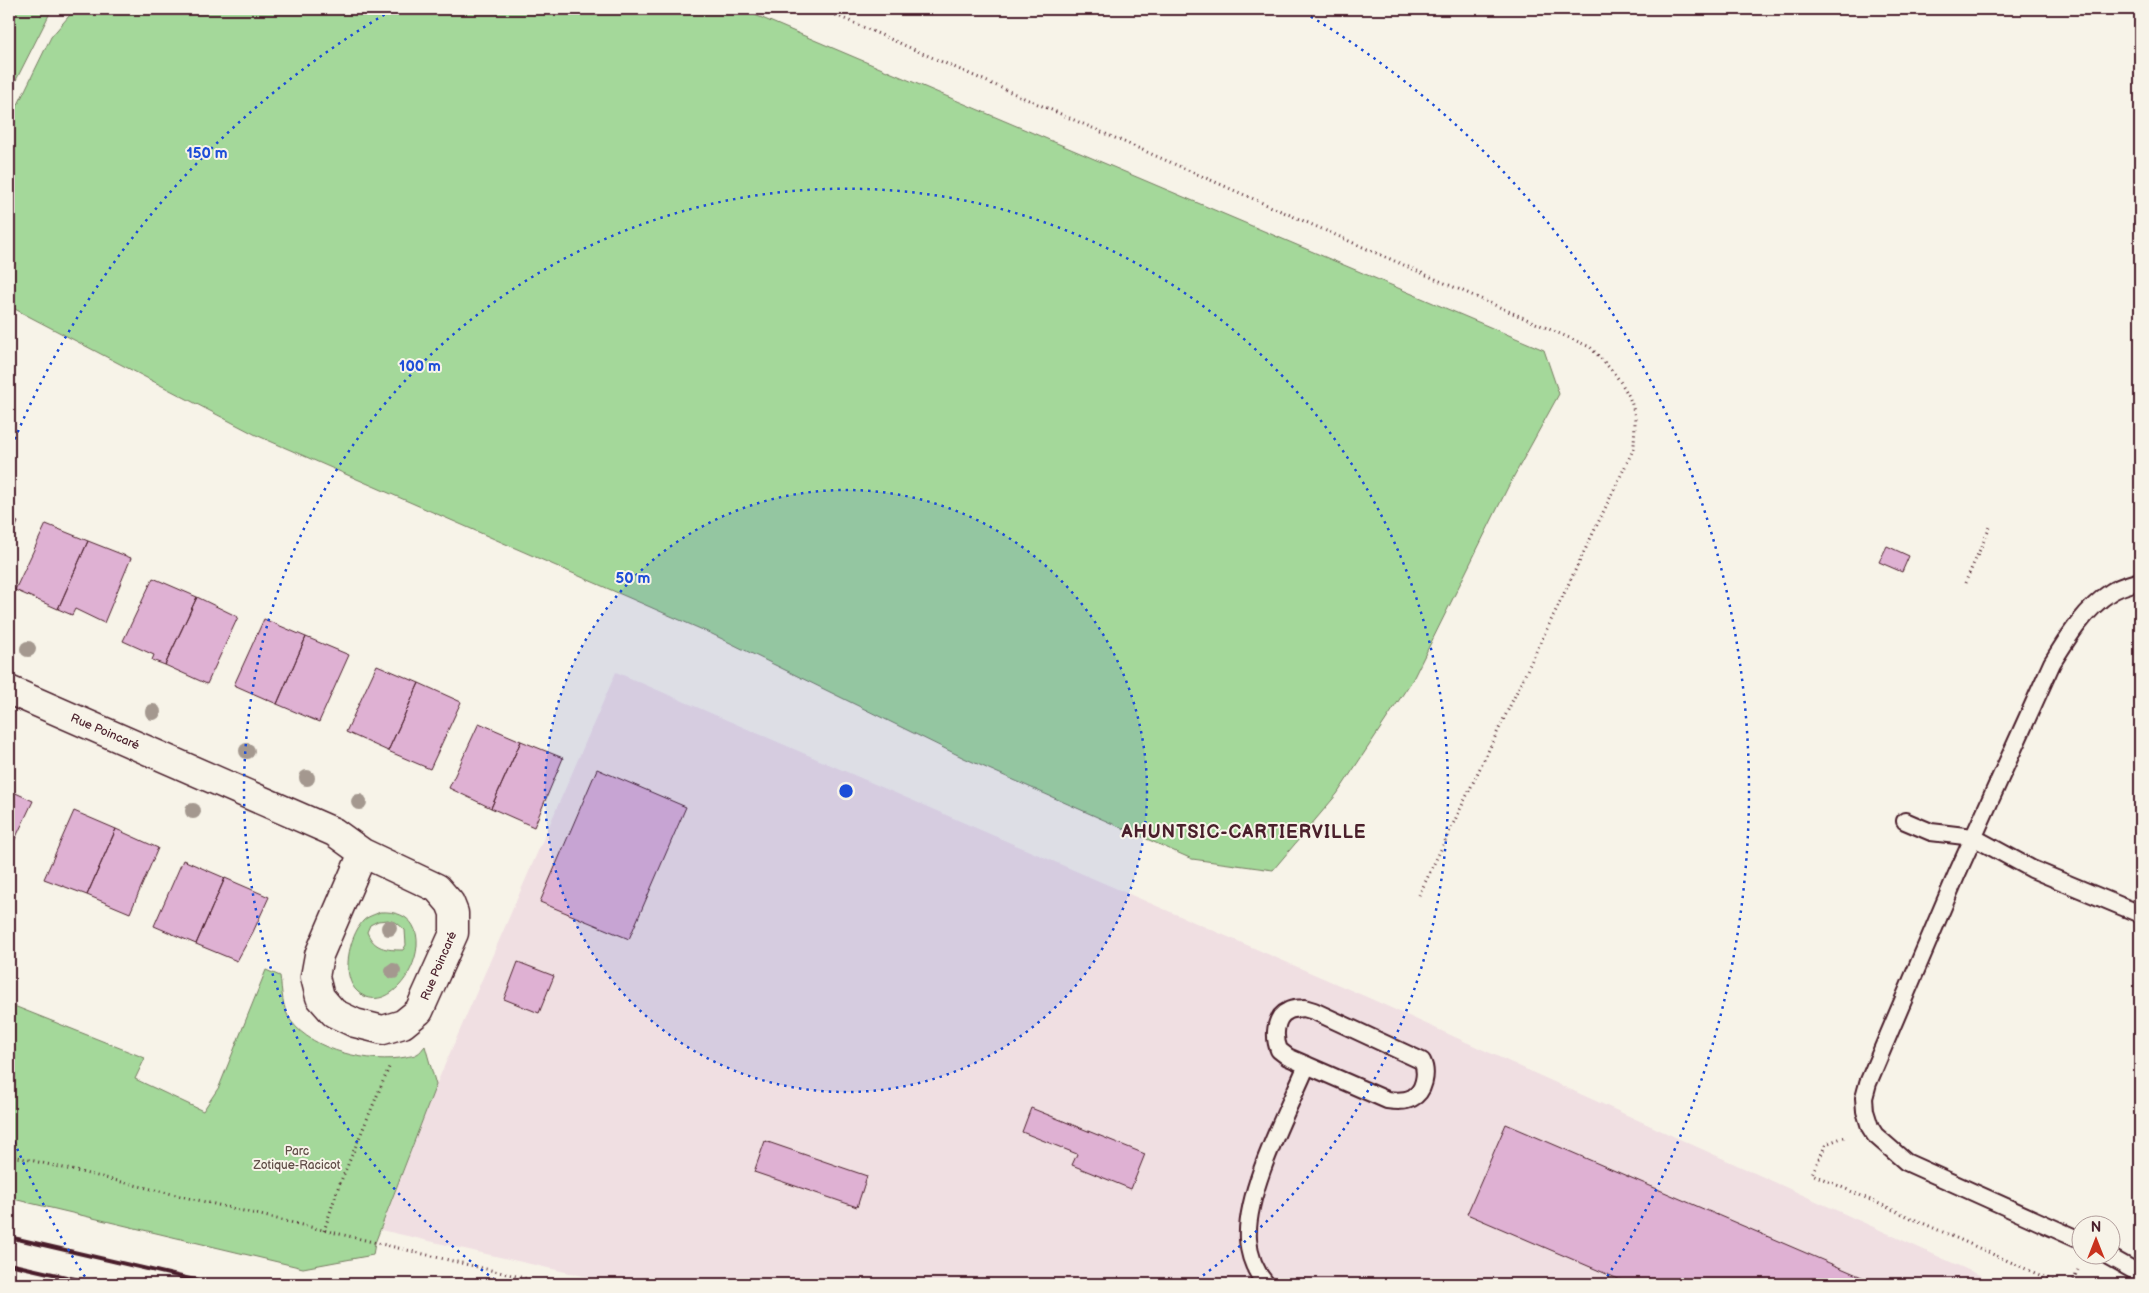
<svg xmlns="http://www.w3.org/2000/svg" width="2149" height="1293" font-family="'Balsamiq Sans',sans-serif">
	<rect width="100%" height="100%" fill="#f7f3e8"/>
	<filter id="ink" filterUnits="userSpaceOnUse"><feTurbulence type="fractalNoise" baseFrequency=".02" numOctaves="2"/><feDisplacementMap in="SourceGraphic" scale="10" xChannelSelector="R" yChannelSelector="G"/><feConvolveMatrix kernelMatrix="1 2 1 2 8 2 1 2 1" color-interpolation-filters="sRGB"/></filter>
	<g filter="url(#ink)">
		<path fill="#f0dfe2" d="M616 672 1369 998 1999 1284H618L381 1230 436 1085Z"/>
		<path fill="#a4d89a" stroke="#777c62" fill-rule="evenodd" d="M9 9H52L9 94Z
			M75 9H741L1544 350 1559 394 1508 487 1413 679 1337 794 1273 870 1192 859 964 758 712 634 256 435 9 306V123L51 37Z
			M380 912C455 908 400 1027 358 992 340 977 349 937 363 921 368 916 374 915 380 912ZM388 920 397 923 405 930 406 945 403 950C386 950 374 949 367 932L370 925 378 921Z
			M266 970 280 976C282 990 282 1009 291 1021 313 1051 371 1064 406 1057 409 1056 414 1056 417 1054 420 1053 423 1048 425 1046L436 1085 375 1243 373 1255 303 1268 9 1198V1004L145 1058 135 1079 203 1111 219 1087Z"/>
		<path fill="#dfb1d3" stroke="#4a1f2b" d="M9 518 18 522 9 543Z
			M46 524 88 541 58 609 15 590Z
			M88 541 131 558 104 623 75 609 72 615 58 609Z
			M1887 546 1909 556 1902 572 1879 562Z
			M153 578 197 597 165 665 152 660 154 655 123 641Z
			M197 597 238 617 207 684 165 665Z
			M264 619 306 637 277 704 234 685Z
			M306 637 349 655 319 722 277 704Z
			M377 665 419 683 388 751 346 732Z
			M419 683 461 702 430 769 388 751Z
			M479 723 521 741 491 808 449 788Z
			M521 741 563 758 534 827 491 808Z
			M597 769 686 807 629 939 540 902Z
			M9 790 33 801 9 852Z
			M74 811 116 829 87 895 44 879Z
			M116 829 158 848 130 913 87 895Z
			M183 860 225 878 196 944 154 926Z
			M225 878 269 897 253 932 237 961 196 944Z
			M518 962 554 976 539 1013 504 999Z
			M1031 1108 1145 1154 1131 1189 1072 1165 1077 1154 1022 1132Z
			M1506 1124 1878 1284H1630L1467 1214Z
			M765 1141 867 1176 857 1207 754 1172Z"/>
		<g fill="none" stroke-linecap="round" stroke-linejoin="round">
			<defs>
				<path id="service" d="M1905 821 1931 832 1973 837 2032 869 2140 914
					M1304 1008 1314 1011 1422 1061C1428 1073 1424 1092 1412 1098 1404 1102 1395 1101 1387 1100L1288 1057 1279 1050C1274 1038 1274 1017 1288 1011 1293 1008 1299 1009 1304 1008Z
					M2082 1241 1906 1162 1875 1135 1870 1127 1865 1111 1864 1098 1868 1083 1956 876 2052 663C2068 637 2085 609 2111 592 2120 586 2131 584 2140 581
					M2108 1256 2140 1274
					M1266 1284C1255 1271 1249 1255 1248 1239 1245 1191 1288 1110 1307 1065"/>
				<path id="minor" d="M9 690 334 832 363 853 437 888 450 903 454 913V933L419 1011 403 1024 383 1030 355 1023 334 1013 320 997 315 977 319 955 363 853"/>
			</defs>
			<use href="#service" stroke="#4a1f2b" stroke-width="20"/>
			<use href="#minor" stroke="#4a1f2b" stroke-width="31"/>
			<path stroke="#4a1f2b" stroke-width="3" stroke-dasharray="1 4" stroke-linecap="butt" d="M822 9 1590 347C1609 367 1633 390 1635 420 1635 429 1634 439 1634 448L1419 895
				M1965 583 1991 525
				M1844 1137 1826 1144 1812 1174 2060 1284
				M9 1155 549 1284
				M324 1231 338 1188 390 1065
				M2071 1284 2078 1270"/>
			<use href="#service" stroke="#f7f3e8" stroke-width="16"/>
			<use href="#minor" stroke="#f7f3e8" stroke-width="28"/>
			<path stroke="#4a1f2b" stroke-width="4" d="M9 1237 212 1284
				M9 1264 97 1284"/>
		</g>
		<g fill="#a4988f">
			<circle cx="28" cy="649" r="8"/>
			<circle cx="153" cy="712" r="8"/>
			<circle cx="247" cy="751" r="8"/>
			<circle cx="307" cy="778" r="8"/>
			<circle cx="359" cy="802" r="8"/>
			<circle cx="193" cy="811" r="8"/>
			<circle cx="389" cy="928" r="8"/>
			<circle cx="393" cy="971" r="8"/>
		</g>
	</g>
	<circle cx="846" cy="791" r="301" fill="#1d4ed8" fill-opacity=".12"/>
	<g fill="none" stroke="#1d4ed8" stroke-width="2.5" stroke-dasharray="2.5 5">
		<circle cx="846" cy="791" r="301"/>
		<path d="M501 1284A602 602 0 1 1 1191 1284"/>
		<path d="M89 1283A903 903 0 0 1 9 1129M9 453A903 903 0 0 1 394 9M1298 9A903 903 0 0 1 1603 1283"/>
	</g>
	<g text-anchor="middle" dominant-baseline="central" stroke-width="4" stroke-linejoin="round" paint-order="stroke">
		<g font-size="12" fill="#4a1f2b" stroke="#f7f3e8">
			<text transform="translate(105 732) rotate(23)">Rue Poincaré</text>
			<text transform="translate(439 966) rotate(-67)">Rue Poincaré</text>
		</g>
		<g font-size="12" fill="#604d47" stroke="#f7f3e8">
			<text x="297" y="1151">Parc<tspan x="297" dy="14">Zotique-Racicot</tspan></text>
		</g>
		<g font-size="18" font-weight="bold" letter-spacing="1" fill="#4a1f2b" stroke="#f7f3e8">
			<text x="1244" y="832">AHUNTSIC-CARTIERVILLE</text>
		</g>
	</g>
	<circle cx="846" cy="791" r="8" fill="#1d4ed8" stroke="#f7f3e8" stroke-width="2.5"/>
	<g font-size="15" text-anchor="middle" font-weight="bold" fill="#1d4ed8" stroke="#f7f3e8" stroke-width="4" stroke-linejoin="round" paint-order="stroke">
		<text x="207" y="158">150 m</text>
		<text x="420" y="371">100 m</text>
		<text x="633" y="583">50 m</text>
	</g>
	<rect width="2149" height="1293" fill="none" stroke="#f7f3e8" stroke-width="30"/>
	<rect x="15" y="15" width="2119" height="1263" fill="none" stroke="#4a1f2b" stroke-width="2" filter="url(#ink)"/>
	<g transform="translate(2096 1240)"><circle r="24" fill="#f7f3e8" stroke="#b29e9c"/>
	<path d="M0-4L9 19L0 12L-9 19Z" fill="#c8321e"/>
	<text y="-8" font-size="14" font-weight="bold" text-anchor="middle" fill="#4a1f2b">N</text>
	</g>
</svg>
